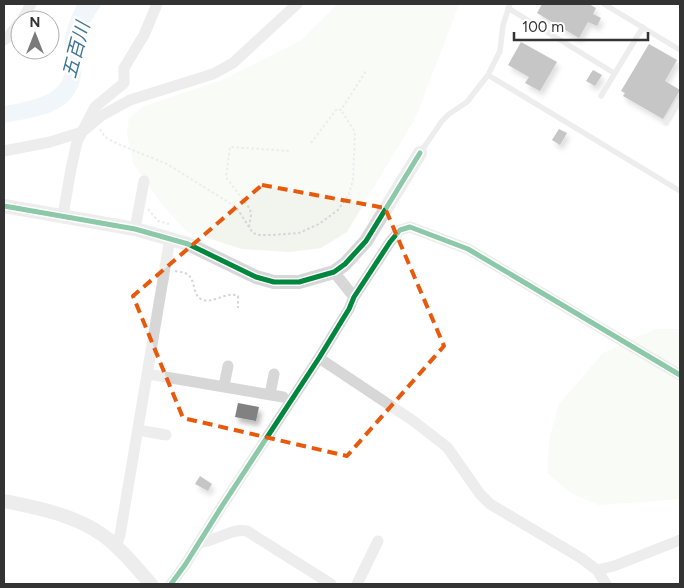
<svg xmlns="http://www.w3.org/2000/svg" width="684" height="588" font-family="Figtree,'Noto Sans JP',sans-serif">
	<defs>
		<filter id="shadow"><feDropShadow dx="3" dy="5" stdDeviation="2.5" flood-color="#0004"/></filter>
	</defs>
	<rect width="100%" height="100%" fill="#fff"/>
	<path fill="#f1f5ed" d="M337 4H459L416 117 347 232 321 248 290 252 242 249 186 231 159 201 133 163 127 134 129 119 142 107 227 78 303 39Z
		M656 329H680V499L599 505 572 494 547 473 550 436 559 404 603 353Z"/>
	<path fill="#ddebf3" d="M77 4H102C97 12 90 21 86 30 81 43 83 63 81 76 74 115 34 117 4 123V106C20 103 47 99 58 86 70 74 63 56 65 41 66 27 72 16 77 4Z"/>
	<path fill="#818181" filter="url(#shadow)" d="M542 4H589L596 8 593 14 601 18 597 26 588 22 579 38 537 13Z
		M521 42 557 62 540 91 525 83 529 77 508 65Z
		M649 44 677 60 665 81 680 90 663 119 623 96 625 93 621 91Z
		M593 70 602 75 595 86 586 81Z
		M559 129 567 133 560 145 552 140Z
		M238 403 259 407 256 421 235 417Z
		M200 476 212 484 208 491 195 484Z"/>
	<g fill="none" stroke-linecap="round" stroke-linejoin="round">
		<path stroke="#d6d6d6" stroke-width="2" stroke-dasharray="2.5 2.5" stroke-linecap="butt" d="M100 129 105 137 118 144 167 164 236 207 253 233 259 235H272L299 233 319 224 338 210 349 194 353 180 355 132 341 110
			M311 143 337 109 341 110 366 71
			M148 209 158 221 169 224
			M249 227 251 215 250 209 226 177 230 147 289 151
			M175 271C179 272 184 272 187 274 196 279 192 297 203 300 216 303 226 291 238 296V308"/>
		<path stroke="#d7d7d7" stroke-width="5.5" d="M604 4 680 50
			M508 8 614 73
			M488 75 680 191
			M601 96 643 27
			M666 123 680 100
			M420 153 442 121 449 114 467 102 488 75 500 51 503 25 510 4"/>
		<path stroke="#d7d7d7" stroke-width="11" d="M22 20 31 4
			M4 40 8 37 20 22
			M4 151 50 142 82 132 95 107 124 83V68L144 35 157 4
			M63 215 71 169 77 142 82 132 101 116 130 100 213 74 233 63 297 4
			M135 229 144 181
			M334 272 354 297
			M319 358 412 420 447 447 480 494 490 504 581 558 597 570 606 584
			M148 374 283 397
			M224 386 228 366
			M270 394 274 374
			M138 430 166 435
			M198 543C215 542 230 528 247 531L331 584
			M116 546 120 535 170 238
			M597 570 614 566 680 540
			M171 584 185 565 222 506 319 358 349 309 354 297 390 242 400 230 410 227 468 249 680 375
			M357 584 378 541"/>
		<path stroke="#d7d7d7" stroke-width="14" d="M4 206 135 229 188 244 256 277 274 282H299L334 272 345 264 366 241 420 153
			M4 501C43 509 87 517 117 547 129 558 140 572 151 584"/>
		<defs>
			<path id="cycleway" d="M4 206 135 229 188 244 256 277 274 282H299L334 272 345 264 366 241 420 153
				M171 584 185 565 222 506 319 358 349 309 354 297 390 242 400 230 410 227 468 249 680 375"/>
		</defs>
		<use href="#cycleway" stroke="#fff" stroke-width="8"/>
		<use href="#cycleway" stroke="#00873e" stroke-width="5"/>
	</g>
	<path d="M0 0H684V588H0ZM262 185 385 208 444 346 347 456 183 418 133 296Z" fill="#fff" fill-opacity=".55" fill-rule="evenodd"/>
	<path fill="none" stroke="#e8590c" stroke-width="4" stroke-dasharray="10 6" stroke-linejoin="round" d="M262 185 385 208 444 346 347 456 183 418 133 296Z"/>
	<g text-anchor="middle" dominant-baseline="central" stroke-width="5" stroke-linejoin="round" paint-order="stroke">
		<g font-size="19" font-style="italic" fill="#3f7597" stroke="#fff">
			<text transform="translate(76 50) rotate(-75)">五百川</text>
		</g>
	</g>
	<rect width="684" height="588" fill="none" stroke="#333333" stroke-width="10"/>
	<g transform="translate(35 35)"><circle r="24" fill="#ffffff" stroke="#adadad"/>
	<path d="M0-4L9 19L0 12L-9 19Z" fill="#7a7a7a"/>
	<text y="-8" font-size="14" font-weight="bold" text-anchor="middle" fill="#333333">N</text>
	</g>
	<path d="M514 32v8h134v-8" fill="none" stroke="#333333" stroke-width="2.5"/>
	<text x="522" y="32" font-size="15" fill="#333333" stroke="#ffffff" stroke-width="4" paint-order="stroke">100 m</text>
</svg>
